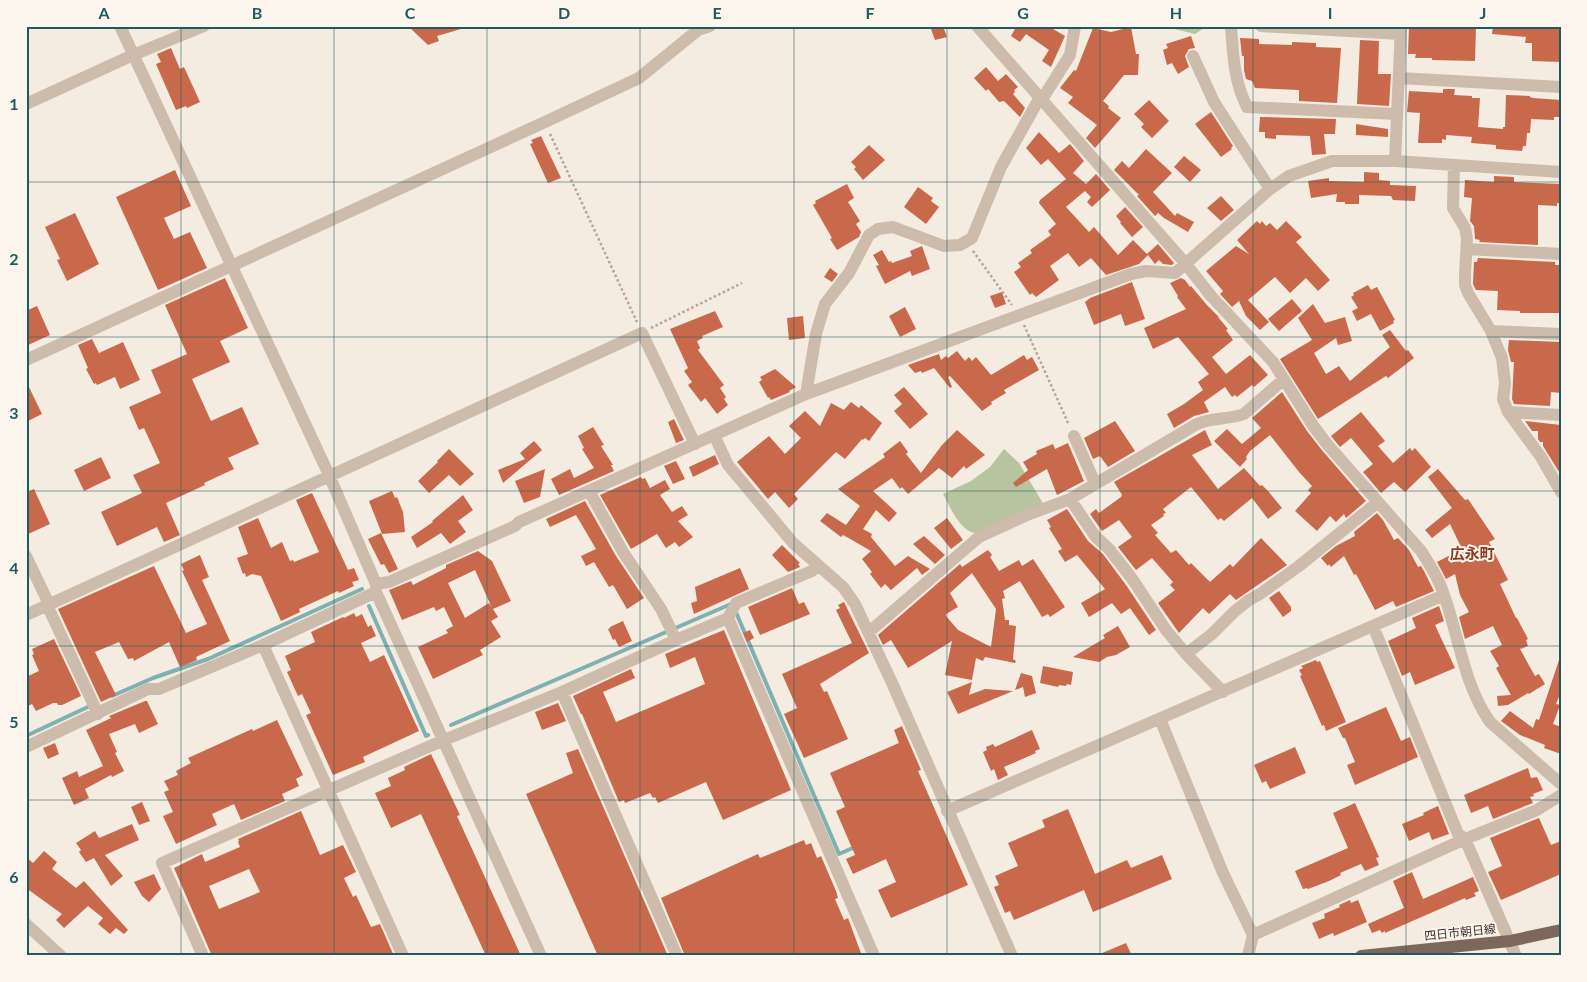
<svg xmlns="http://www.w3.org/2000/svg" width="1587" height="982" font-family="Lato,'Noto Sans JP',sans-serif">
	<rect width="100%" height="100%" fill="#f4ebe1"/>
	<path fill="#b8c4a0" d="M1170 26H1207L1195 34 1170 28Z
		M1004 449 1019 463 1044 505 974 533C958 528 951 508 943 494L971 481 990 467Z"/>
	<g fill="none" stroke-linecap="round" stroke-linejoin="round">
		<path stroke="#7fb0b2" stroke-width="4" d="M369 606 426 736 428 735
			M735 610 839 854 855 847
			M112 696 153 678 208 659 362 589
			M451 725 731 604
			M26 736 92 705"/>
	</g>
	<path fill="#c8694b" fill-rule="evenodd" d="M408 26H461V29L437 36 439 41 428 45Z
		M930 26H943L947 37 935 40Z
		M1015 26H1048L1065 36 1051 67 1042 61 1049 50 1026 34 1020 42 1011 36 1016 27Z
		M1409 26H1476L1475 61 1432 60V58H1415L1416 54H1408Z
		M1493 26H1561V62L1532 61V43H1525L1526 37 1492 34Z
		M1131 27 1136 54H1139L1138 75H1124L1103 101 1109 106 1108 108 1121 118 1095 148 1086 138 1097 125 1068 103 1073 97 1060 88 1074 70 1076 71 1093 28 1111 32Z
		M1191 36 1195 48 1189 49 1185 56 1189 67 1178 74 1172 63 1167 65 1163 50 1168 48 1166 44Z
		M1240 38 1259 39V44L1292 45V42L1316 43V47L1341 48 1337 103 1299 101V90L1255 88 1252 81 1246 79 1244 70V56H1242Z
		M1360 40 1379 41 1378 74H1391L1389 106 1357 104Z
		M171 48 180 69 184 67 200 102 187 108 186 106 176 110 156 64 161 62 157 54Z
		M986 67 998 81 1006 74 1018 87 1014 90 1015 92 1013 94 1025 108 1020 117 1004 101 999 102 988 89 986 91 974 78Z
		M1443 89H1455L1454 95 1472 96V98H1480L1478 127 1503 129V127H1505L1506 95 1530 96V97L1533 98 1561 100V117H1554V120L1531 119 1530 133H1527L1526 146H1523L1522 151 1496 149V145L1471 143 1472 137 1446 135V140L1442 139V143H1418L1420 113 1407 112 1409 91 1443 93Z
		M1149 100 1169 121 1152 138 1141 127 1144 124 1134 114Z
		M1211 112 1233 146 1231 148 1232 149 1221 157 1195 124Z
		M1260 117 1336 119 1335 134H1324L1326 154 1312 155 1310 136 1276 135V139L1265 138V132H1259Z
		M1356 124 1388 129V137L1356 135Z
		M1039 132 1059 153 1070 144 1084 161 1073 173 1086 184 1096 174 1110 190 1092 207 1087 202 1091 197 1085 191 1067 206 1066 207 1089 232 1094 227 1118 255 1133 240 1147 254 1158 244 1174 263 1172 265 1163 264 1159 260 1155 264 1148 255 1139 264 1106 275 1091 258 1079 267 1068 253 1050 266 1059 280 1036 297 1032 293 1030 295 1014 272 1021 267 1018 263 1032 253 1030 250 1051 235 1048 231 1056 224 1039 203 1040 200 1066 179 1048 159 1041 165 1026 148Z
		M541 136 561 178 548 183 530 144 533 143 531 140Z
		M869 145 885 160 863 180 854 169 856 167 851 162Z
		M1146 149 1172 173 1153 192 1175 216 1177 213 1194 222 1188 232 1164 218 1158 213 1155 216 1137 196 1139 195 1114 170 1122 161 1129 168Z
		M1184 156 1201 170 1190 182 1174 167Z
		M175 170 191 206 164 218 174 239 190 232 207 268 158 290 116 197Z
		M1364 172 1379 173V180L1390 181V185L1416 186 1415 201 1393 200 1391 196 1359 195V204H1345V202H1336L1337 194 1311 198 1308 181 1329 178V181L1364 182Z
		M1494 176 1514 177V182L1561 184V204L1557 203V206L1538 205V245L1479 242 1480 240 1475 239 1474 226 1470 221 1472 198 1464 197 1465 180 1494 182Z
		M847 184 854 198 848 202 860 221 856 224 861 232 859 237 837 250 830 239 832 238 813 205 816 203 815 201Z
		M918 187 933 198 931 201 939 207 926 224 904 207Z
		M1221 196 1234 210 1221 221 1207 208Z
		M1125 207 1143 227 1132 237 1120 223 1121 222 1116 216Z
		M75 213 99 264 67 281 57 260 60 259 45 227Z
		M1257 221 1260 224 1262 221 1266 226 1270 223 1277 230 1286 221 1302 237 1296 242 1330 280 1318 291 1306 278 1290 293 1275 277 1248 300 1269 322 1260 330 1246 316 1239 301 1232 307 1220 294 1223 291 1206 271 1236 246 1249 254 1237 240Z
		M922 246 930 269 912 276 910 271 885 284 876 266 879 265 873 255 882 250 889 262 891 261 892 263 912 256 910 251Z
		M1478 258 1555 262V265H1561V313H1520V311L1497 310 1498 291 1476 290 1473 284 1474 262H1477Z
		M830 268 838 274 832 282 824 277Z
		M225 278 248 328 220 341 230 362 192 379 211 421 242 407 259 444 228 458 234 469 204 483 205 485 166 503 180 535 164 542 157 527 117 546 101 512 142 493 133 475 160 463 144 428 139 430 129 407 161 393 151 370 187 354 165 305Z
		M1181 278 1185 280 1190 287 1191 286 1206 304 1219 317H1218L1228 329 1226 330 1233 340 1212 357 1226 374 1250 355 1268 375 1254 387 1252 385 1237 397 1235 395 1232 397 1225 387 1204 402 1209 412 1194 416 1174 428 1167 414 1184 404 1203 390 1198 382 1209 374 1178 337 1153 349 1144 328 1186 309 1177 297 1178 296 1170 283Z
		M1132 282 1145 319 1125 326 1121 314 1094 325 1085 302 1090 298Z
		M1368 285 1371 290 1377 287 1395 320 1393 321 1394 323 1380 331 1371 314 1357 321 1352 311 1358 308 1351 297 1354 295 1353 293Z
		M1002 292 1006 304 995 308 990 296Z
		M1292 299 1302 311 1279 331 1268 319Z
		M1313 304 1325 323 1345 317 1352 341 1338 345 1336 338 1314 353 1326 374 1339 366 1350 381 1390 347 1382 335 1390 330 1406 351 1408 350 1414 358 1388 378 1386 376 1318 419 1280 359 1312 340 1298 318Z
		M37 306 50 335 26 346V311Z
		M905 307 916 329 900 337 889 316Z
		M715 311 723 327 702 336 703 338 697 341 700 348 698 350 724 385 720 388 726 397 724 399 728 405 717 414 705 398 701 402 688 385 692 382 684 371 688 368 670 329Z
		M803 316 805 338 789 340 787 318Z
		M92 339 99 353 123 342 140 380 120 389 115 377 97 385 96 383 94 384 86 369 88 368 78 345Z
		M1509 340 1561 342V393L1551 392 1550 406 1514 404 1512 399 1514 362H1511L1508 350Z
		M957 351 965 361 969 357 972 361 976 357 991 375 1024 355 1027 360 1032 357 1039 370 1004 390 1006 393 991 402 992 404 982 411 950 376 948 377 952 387 950 388 934 368 922 373 921 371 915 373 908 365 939 354 941 360 946 356 948 358Z
		M775 369 796 387 789 391 790 392 771 400 769 397 768 398 759 382 762 380 760 377Z
		M26 381 42 414 26 422Z
		M904 387 928 414 910 429 894 411 902 404 894 395Z
		M1282 392 1307 431 1321 449 1366 501 1346 518 1344 514 1336 522 1330 516 1317 531 1295 511 1311 493 1308 490 1312 486 1299 472 1270 435 1250 451 1246 457 1247 459 1240 467 1214 441 1227 429 1242 444 1261 428 1252 418Z
		M851 402 859 408 861 405 882 423 869 441 865 438 863 440 862 439 845 459 836 452 794 494 798 499 789 508 775 492 768 499 737 462 769 436 785 454 801 438 789 426 805 411 820 426 831 403 844 410Z
		M1361 412 1385 441 1378 446 1393 463 1410 448 1412 451 1415 448 1431 467 1405 492 1394 482 1381 493 1363 472 1373 464 1351 438 1340 447 1331 436Z
		M674 419 684 440 676 443 668 422Z
		M1115 421 1135 451 1108 467 1100 456 1093 459 1084 438Z
		M1525 421 1561 425 1559 456H1561V475L1543 446V442H1540L1538 439V431H1532Z
		M593 427 604 445 601 446 613 465H611L614 471 559 495 551 479 570 469 574 478 594 468 582 449 584 448 578 436Z
		M957 430 985 455 966 469 964 466 952 478 939 468 908 494 902 487 900 489 892 478 873 491 897 513 889 522 876 510 863 529 872 534 871 537 895 566 908 556 930 569 922 575 917 568 891 590 885 584 881 588 870 574 872 572 862 559 871 551 845 536 843 535 841 537 820 521 827 513 846 525 860 506 838 489 885 457 883 454 900 441 908 452 906 454 921 473 942 445Z
		M1205 430 1212 445 1192 455 1218 489 1244 468 1260 486 1262 485 1268 491 1282 508 1268 519 1252 498 1224 521 1221 518 1218 520 1191 487 1163 509 1166 513 1163 514 1164 516 1151 525 1158 533 1155 535 1171 553 1176 550 1189 565 1191 563 1210 582 1230 564 1233 567 1261 538 1287 565 1236 600 1230 594 1209 614 1203 608 1179 633 1158 603 1175 590 1170 585 1173 582 1152 558 1136 570 1118 547 1132 537 1119 520 1102 531 1090 514 1096 509 1099 513 1121 497 1122 495 1114 482Z
		M534 441 542 450 503 483 498 470 525 459 520 453Z
		M1068 443 1084 481 1057 495 1047 469 1016 487 1013 483 1028 470 1023 462 1037 454 1036 451 1053 444 1055 449Z
		M449 449 474 474 460 486 449 475 429 493 418 481 438 462 437 461Z
		M715 455 719 464 693 477 689 467Z
		M101 457 111 478 84 491 74 470Z
		M676 461 685 479 673 484 664 466Z
		M545 469 540 497 524 503 515 481Z
		M1438 469 1465 500 1468 499 1495 539 1489 542 1508 580 1500 584 1516 618H1517L1528 639 1526 640 1528 646 1520 649 1535 676 1539 674 1545 684 1529 694 1528 693 1508 705 1498 706 1497 696 1511 695 1496 668 1499 666 1490 651 1502 645 1493 626 1465 639 1459 617 1469 612 1460 595 1455 574 1446 579 1437 562 1462 549 1450 524 1432 538 1425 530 1452 508 1428 477Z
		M641 477 642 479 645 478 650 488 665 480 670 489 660 495 672 512 682 506 688 515 678 521 693 537 679 547 675 542 666 548 657 534 631 549 600 495Z
		M34 489 50 524 26 535V493Z
		M392 491 395 498 397 497 403 512 405 532 382 534 369 501Z
		M312 493 348 570 354 568 359 580 352 582 354 586 339 593 338 591 299 609 300 612 281 621 261 576 252 574 246 577 245 573 243 574 237 558 248 554 238 527 258 518 271 548 282 542 290 561 293 560 294 562 319 552 296 500Z
		M463 495 473 510 458 521 466 532 450 544 441 533 417 548 411 537 433 522 432 521Z
		M585 501 616 556 644 598 627 609 613 585 609 587 594 562 586 566 581 556 596 549 576 515 550 527 546 519Z
		M1067 509 1088 541 1103 554 1126 585 1156 630 1149 635 1130 608 1121 614 1112 603 1089 617 1081 603 1105 589 1077 555 1065 562 1058 551 1062 549 1049 528 1051 527 1047 520Z
		M1377 513 1383 520 1394 540 1398 538 1409 550 1418 567 1421 566 1424 571 1434 591 1396 607 1393 601 1375 610 1356 574 1354 575 1344 556 1331 567 1329 564 1328 566 1321 558 1336 546 1355 536 1354 532Z
		M947 518 963 540 951 549 934 528Z
		M381 533 398 569 389 573 384 564 381 565 368 539Z
		M924 536 945 555 935 564 913 544Z
		M782 545 800 563 798 564 800 567 788 572 772 555Z
		M988 550 992 555 990 557 999 571 1019 560 1022 566 1033 559 1065 607 1050 617 1048 614 1042 617 1020 581 1003 591 1005 598 1002 599 1005 620H1009V625L1016 626 1013 659 1016 661 1015 663 985 657 983 661 976 658 972 680 945 675 952 641 908 668 891 640 883 645 878 635 960 564 962 567ZM972 573 996 609 991 647 958 630 946 616V614L958 607 950 593Z
		M478 551 492 561 511 601 493 609 498 617 491 621 501 637 480 650 483 655 433 679 418 647 448 633 446 630 453 626 444 607 436 611 434 607 402 620 389 590 411 581 413 585 446 568V565ZM475 570 492 608 489 603 465 618 448 583Z
		M200 555 209 577 202 580 230 641 196 657 197 660 180 667 169 642 134 661 133 658 128 659 119 642 95 652 116 695 101 702 58 609 154 566 186 633 207 624 182 571 184 570 181 564Z
		M740 568 749 589 694 614 691 603 697 601 695 587Z
		M792 588 799 604 804 602 810 614 760 635 748 607Z
		M1279 591 1291 607V611L1283 617 1269 598Z
		M844 602 869 653 820 684 824 692 827 691 848 739 804 758 784 714 797 708 782 674 852 643 836 610 840 608 838 605Z
		M1439 606 1444 621 1435 625 1455 668 1415 685 1410 672 1402 676 1388 641 1416 628 1412 618Z
		M354 613 356 617 362 614 368 627 371 625 376 636 361 643 370 662 384 655 419 731 363 757 365 762 333 775 306 715 311 713 302 694 298 696 287 672 291 670 285 656 315 642 311 632 343 617 344 618Z
		M623 621 632 641 619 647 615 639 613 640 608 629 610 628V627Z
		M1118 626 1130 647 1116 655 1107 657 1099 662 1073 657 1105 638 1103 635Z
		M724 630 791 790 723 820 706 782 658 803 655 797 653 798 650 793 625 803 624 800 619 802 582 714H581L573 696 631 669 635 678 603 692 616 722 705 684 695 657 670 668 665 654Z
		M750 630 754 638 747 642 743 633Z
		M54 639 81 696 62 705H58L57 703H53L36 711 32 704 26 707V677L39 671 32 655 34 654 32 649Z
		M1316 660 1317 662 1320 661 1346 722 1326 731 1324 725 1322 726 1300 676 1302 675 1299 670 1303 668 1301 666Z
		M1559 660H1561V692L1556 704 1560 705 1553 724 1561 727V754L1544 748 1545 745 1520 735 1501 721 1510 711 1533 728 1536 719 1539 720Z
		M1043 666 1073 672 1071 685 1067 684 1066 686 1059 685 1058 687 1040 683Z
		M1021 673 1032 676 1036 693 1025 697 1023 687 1015 690Z
		M972 682 969 695 985 689 1013 691 958 714 947 692Z
		M145 701H147L158 724 139 733 135 724 109 734 117 752 115 753 124 771 112 777 111 775 85 789 89 798 74 805 62 778 77 771 79 777 103 766 86 730 111 718 109 716Z
		M558 703 566 721 542 730 535 712Z
		M1386 707 1401 741 1410 737 1418 757 1355 785 1347 765 1355 762 1345 738H1343L1338 728Z
		M277 720 303 775 296 779 299 786 282 794 285 801 241 820 234 804 212 814 217 825 176 844 163 816 173 812 164 792 169 790 164 781 178 775 176 771 191 763 188 758 252 729 253 731Z
		M902 726 921 770 918 771 968 885 891 918 878 890 896 882 886 859 853 874 846 859 855 855 836 811 845 807 830 773 899 743 894 730Z
		M1032 730 1040 749 1035 751 1036 753 1004 767 1008 775 998 780 994 769 991 771 983 752 987 750 986 747 993 744 995 747Z
		M55 743 59 754 48 759 43 748Z
		M1295 747 1306 773 1270 789 1266 781 1262 783 1254 765Z
		M578 749 646 905 668 956H598L526 794 573 773 566 753Z
		M431 754 460 815 457 816 521 956H486L421 814 391 828 375 793 391 786 388 778 405 770 404 767Z
		M1528 768 1531 778 1537 777 1543 790 1533 794 1534 796 1530 797 1533 803 1493 819 1488 806 1471 813 1464 795Z
		M142 802 150 821 139 825 131 807Z
		M1355 803 1379 857 1376 858 1379 865 1365 871 1361 864 1340 873 1341 875 1329 881 1308 889 1307 888 1303 889 1295 871 1348 848 1333 813Z
		M1438 806 1449 834 1432 840 1429 832 1409 841 1402 824 1424 815 1423 813Z
		M1068 809 1095 874 1127 860 1131 868 1162 855 1172 879 1093 912 1084 890 1014 920 1010 911 1005 913 994 887 999 885 995 876 1018 866 1008 843 1045 827 1042 820Z
		M301 811 320 855 343 845 356 872 344 878 353 897 356 895 371 927 380 924 394 956H212L174 868 202 854 205 862 240 847 238 842 239 841 238 839ZM249 869 260 892 219 909 209 886Z
		M1539 818 1551 845 1561 841V874L1501 900 1488 872 1502 866 1490 838Z
		M132 824 139 840 105 855 123 876 111 886 94 858 86 862 79 852 81 850 76 843 95 831 99 838Z
		M804 840 806 845 811 843 817 858 821 856 836 891 838 898 835 899 844 920 848 918 862 956H685L661 898 758 854 760 858Z
		M44 851 57 862 52 869 76 888 84 881 128 930 124 934 116 928 110 934 98 924 103 918 88 906 64 928 56 920 62 914 26 888V857L33 863Z
		M1412 872 1423 899 1473 877 1479 891 1474 893 1476 896 1466 900 1465 898 1385 933V931L1382 933 1380 930 1372 933 1368 924 1404 908 1393 881Z
		M154 874 161 889 149 902 142 896 134 882Z
		M1350 900 1351 903 1358 900 1367 922 1334 936 1333 933 1319 939 1312 923 1325 918 1324 914 1340 907 1339 905Z
		M1126 943 1132 956H1095Z"/>
	<g fill="none" stroke-linecap="round" stroke-linejoin="round">
		<path stroke="#b9a596" stroke-width="2.5" stroke-dasharray="2.5 2.5" stroke-linecap="butt" d="M550 134 637 322
			M973 251 1012 305
			M1024 325 1069 425
			M651 328 742 283"/>
		<path stroke="#cdbbac" stroke-width="12" d="M120 26 329 475 376 584V592L541 956
			M977 26 1185 263 1211 296 1273 362 1314 427 1327 444 1421 551C1430 565 1439 579 1444 595 1459 637 1464 685 1490 722L1561 784
			M1231 26C1233 55 1234 81 1247 107L1397 114
			M1261 26 1400 34
			M1193 56 1214 102 1270 189
			M1399 78 1561 87
			M1041 101 1070 55 1075 26
			M26 104 133 55 204 26
			M1395 161 1401 26
			M1454 166 1453 208 1465 228 1467 239 1465 274V285L1468 293 1491 331 1502 358 1505 383 1503 399 1508 412 1541 457 1561 492
			M1467 249 1561 254
			M1491 331 1561 334
			M26 360 545 122 639 78 698 30 710 26
			M806 394 816 334 825 304 849 273 869 235 878 229 893 227 944 246 960 245 972 238 1001 167 1039 99
			M1508 412 1561 415
			M714 435 728 465 759 502 793 543 843 587 855 604 893 685 1012 956
			M1074 436 1095 483
			M589 491 623 552 661 609 676 640
			M1070 499 1095 536 1109 549 1133 580 1166 630 1186 654 1223 692
			M26 556 49 604
			M376 584 389 582 515 526 519 522 806 394 1131 274 1146 271 1175 273 1270 189 1289 176 1332 161H1395L1561 172
			M47 605 98 714
			M26 615 642 333 695 444
			M728 618 736 603 812 571 818 565
			M1373 626 1458 834 1465 839 1516 956
			M869 632 979 537 1027 515 1070 499 1197 424C1212 417 1228 420 1244 414L1284 379
			M263 645 403 956
			M1186 654 1212 634 1235 611 1249 600 1260 594 1299 566 1378 502
			M562 692 677 956
			M1160 719 1223 873 1253 935 1248 956
			M26 747 148 689H159L263 645 376 592
			M947 811 1444 595
			M26 924 61 956
			M1253 935 1465 839 1537 810 1561 795
			M203 956 162 863 444 740 562 692 676 640 728 618 874 956"/>
		<path stroke="#7d675c" stroke-width="12" d="M1361 956 1510 941 1561 930"/>
	</g>
	<path fill="none" stroke="#1f5a5e" stroke-width="1" stroke-opacity="0.55" d="M181 26V956M334 26V956M487 26V956M640 26V956M794 26V956M947 26V956M1100 26V956M1253 26V956M1406 26V956M26 182H1561M26 337H1561M26 491H1561M26 646H1561M26 800H1561"/>
	<g text-anchor="middle" dominant-baseline="central" stroke-width="4" stroke-linejoin="round" paint-order="stroke">
		<g font-size="12" fill="#3b302b" stroke="#fbf5ee">
			<text transform="translate(1460 932) rotate(-6)">四日市朝日線</text>
		</g>
		<g font-size="15" font-weight="bold" fill="#8c3b22" stroke="#fbf5ee">
			<text x="1472" y="553">広永町</text>
		</g>
	</g>
	<rect width="1587" height="982" fill="none" stroke="#fbf5ee" stroke-width="55"/>
	<rect x="28" y="28" width="1532" height="926" fill="none" stroke="#1f5a5e" stroke-width="2"/>
	<g font-size="16" text-anchor="middle" font-weight="bold" fill="#1f5a5e">
		<text x="104" y="19">A</text>
		<text x="257" y="19">B</text>
		<text x="410" y="19">C</text>
		<text x="564" y="19">D</text>
		<text x="717" y="19">E</text>
		<text x="870" y="19">F</text>
		<text x="1023" y="19">G</text>
		<text x="1176" y="19">H</text>
		<text x="1330" y="19">I</text>
		<text x="1483" y="19">J</text>
		<text x="14" y="110">1</text>
		<text x="14" y="265">2</text>
		<text x="14" y="419">3</text>
		<text x="14" y="574">4</text>
		<text x="14" y="728">5</text>
		<text x="14" y="883">6</text>
	</g>
</svg>
